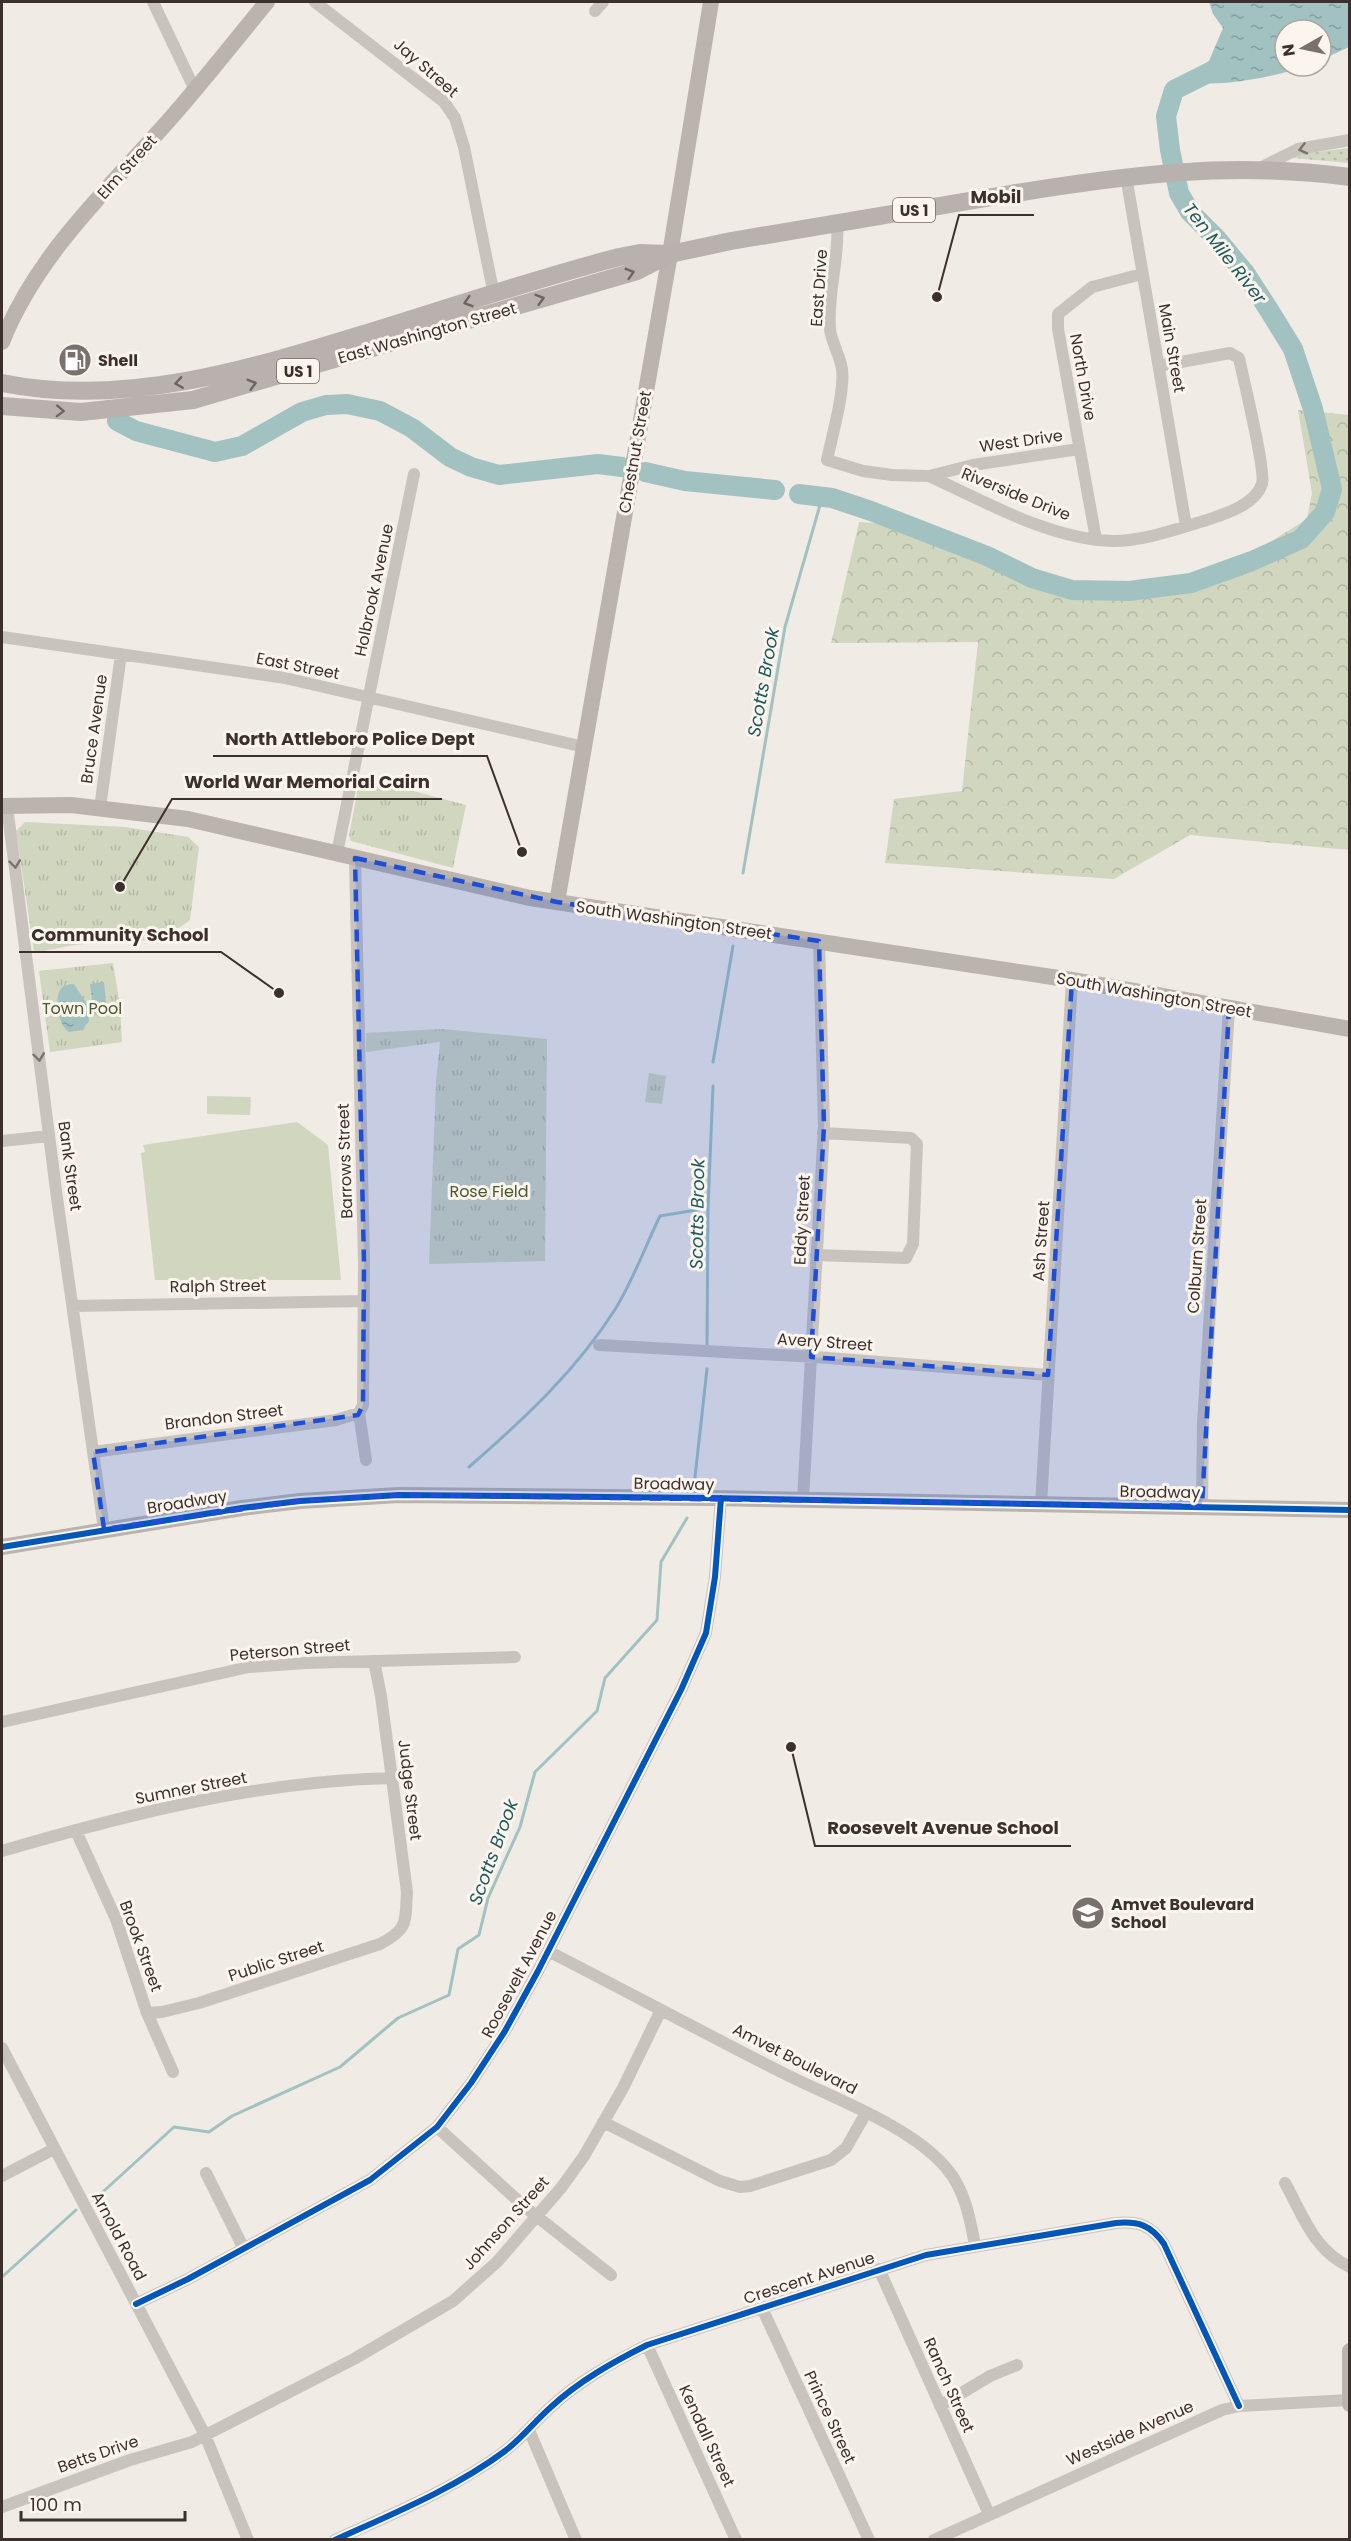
<svg xmlns="http://www.w3.org/2000/svg" width="1351" height="2541" font-family="Poppins,sans-serif">
	<defs>
		<pattern id="grass-dots" width="8" height="8" patternUnits="userSpaceOnUse" patternTransform="scale(1.5)"><rect width="8" height="8" fill="#d1d6bf"/><path d="M2 2h.1M6 6h.1" fill="none" stroke="#b4b8a4" stroke-width="1.8" stroke-linecap="round"/></pattern>
		<pattern id="forest-crowns" width="20" height="18" patternUnits="userSpaceOnUse" patternTransform="scale(1.5)"><rect width="20" height="18" fill="#d1d6bf"/><path d="M2 6a3 3 0 1 1 6 0M12 15a3 3 0 1 1 6 0" fill="none" stroke="#b4b8a4"/></pattern>
		<pattern id="park-tufts" width="24" height="20" patternUnits="userSpaceOnUse" patternTransform="scale(1.5)"><rect width="24" height="20" fill="#d1d6bf"/><path d="M3 7l-1-3M5 7V3M7 7l1-3M15 17l-1-3M17 17v-4M19 17l1-3" fill="none" stroke="#b4b8a4"/></pattern>
		<pattern id="water-ripples" width="26" height="14" patternUnits="userSpaceOnUse" patternTransform="scale(1.5)"><rect width="26" height="14" fill="#a1c2c1"/><path d="M2 4q2-2 4 0t4 0M15 11q2-2 4 0t4 0" fill="none" stroke="#849e9d"/></pattern>
	</defs>
	<rect width="100%" height="100%" fill="#f0ebe5"/>
	<path fill="url(#grass-dots)" d="M1349 148V163L1293 158 1292 155Z"/>
	<path fill="url(#forest-crowns)" d="M1298 410 1349 415V850L1190 835 1114 879 885 863 894 799 962 791 978 642 831 643 859 522 904 525 987 550 1064 583 1174 581 1249 555 1307 519 1312 493Z"/>
	<path fill="url(#park-tufts)" d="M360 777 466 805 453 868 351 841 349 836Z
		M25 822 125 827 188 837 199 847 190 920C152 950 119 939 75 945 61 947 48 951 34 952L16 831Z
		M113 963 120 1005 122 1042 50 1052 39 971Z
		M442 1029 547 1039 545 1261 429 1264 436 1082 440 1042 366 1052V1033Z
		M649 1073 666 1076 662 1104 645 1102Z"/>
	<path fill="#d1d6bf" d="M207 1096 251 1097 250 1115 207 1114Z
		M297 1122 328 1145 341 1280H155L141 1153 145 1152 143 1145Z"/>
	<path fill="url(#water-ripples)" d="M1209 2H1349V47L1321 60V30H1285V66H1306C1283 75 1225 86 1201 83L1193 72 1209 61 1223 28 1213 14Z
		M104 982 107 1012 94 1014 90 984Z
		M74 984 87 1004 89 1021 82 1030 69 1032C58 1026 52 993 64 986 67 984 71 985 74 984Z"/>
	<g fill="none" stroke-linecap="round" stroke-linejoin="round">
		<path stroke="#a1c2c1" stroke-width="3" d="M743 873 785 627 822 498
			M713 1062 733 946
			M707 1344 708 1208 713 1086
			M469 1467C524 1419 577 1370 616 1308 634 1278 645 1247 660 1216L708 1208
			M694 1486 707 1369
			M94 2200 174 2127 209 2132 232 2116 340 2067 398 2018 449 1995 458 1949 479 1935 488 1898 520 1827 535 1772 597 1711 605 1678 657 1620 661 1562 687 1518
			M2 2277 76 2210"/>
		<path stroke="#a1c2c1" stroke-width="20" d="M117 421 136 431 215 452 242 446 302 412 326 405 347 404 380 411 412 428 450 457 471 467 499 475 598 464 622 467
			M645 472 685 481 775 490
			M799 494 832 498 871 511 987 556 1032 578 1072 590 1129 591 1191 583 1252 561 1301 539 1325 512 1332 489 1313 409 1293 349 1269 310 1245 273 1216 238 1190 212 1179 193 1170 150 1166 116 1174 90 1220 67"/>
		<path stroke="#c9c3be" stroke-width="12" d="M153 2 195 90
			M315 2 444 102 455 118 464 147 494 295
			M595 11 603 2
			M1260 168 1298 149 1350 140
			M1126 176 1186 526
			M837 223C840 258 827 293 830 329 831 341 840 355 842 369 845 391 832 436 827 460L863 471 892 475 929 476 973 465 1079 449
			M929 476C984 501 1051 540 1113 541 1145 541 1176 529 1207 520 1225 514 1255 505 1262 484 1266 471 1243 377 1239 358L1230 353 1159 366
			M1096 539 1058 329V314L1092 287 1142 274
			M2 637 285 678 584 747
			M7 806 57 1198 104 1529
			M100 808 121 654
			M337 853 414 474
			M355 858 364 1263 363 1405 359 1413 366 1460
			M2 1141 49 1136
			M816 1255 906 1258 913 1244 917 1144 911 1138 823 1133
			M73 1306 364 1301
			M599 1345 815 1357 1048 1375
			M93 1452 336 1420 359 1413
			M803 1500 824 1126 819 941
			M1041 1504 1072 980
			M1202 1506 1203 1423 1229 1008
			M2 1722 249 1667 305 1663 515 1657
			M76 1831 116 1919 147 2013 173 2072
			M2 1851C128 1814 259 1781 392 1778
			M548 1951C626 1991 704 2033 783 2073 832 2098 912 2126 947 2169 965 2190 970 2219 975 2245
			M147 2013 162 2012 199 2003 380 1944C409 1929 405 1922 407 1892L381 1696 374 1661
			M2 2048 205 2435 248 2540
			M603 2122 720 2181 740 2187 750 2186 831 2160 846 2148 866 2113
			M437 2127 525 2207 611 2275
			M206 2173 244 2249
			M2 2176 54 2149
			M1285 2183C1303 2215 1314 2251 1350 2267
			M879 2269 989 2514
			M136 2304 188 2279 370 2180 437 2127 471 2083 505 2031 538 1971 681 1690 706 1633 715 1577 721 1498
			M762 2308 869 2540
			M647 2345 736 2540
			M940 2406 990 2376 1017 2365
			M529 2430 576 2540
			M2 2507 130 2460 192 2442 354 2359 453 2301 497 2262 561 2188 584 2156 623 2088 661 2010
			M335 2540C392 2514 454 2489 505 2451 522 2438 535 2421 551 2407 579 2381 613 2362 647 2345L926 2255 1116 2223C1138 2221 1151 2225 1164 2244L1239 2406
			M934 2540 1222 2410 1239 2406 1349 2400"/>
		<path stroke="#bab3ae" stroke-width="16" d="M2 342C36 257 102 195 162 128 199 87 232 44 267 2
			M2 806 71 805 188 819 530 898 1072 980 1350 1029
			M557 902 670 254 711 2
			M2 1547 242 1508 300 1501 399 1495 710 1498 1350 1510
			M1350 2351V2404"/>
		<path stroke="#b8b1ad" stroke-width="18" d="M2 383C125 408 250 369 367 333 451 307 535 279 619 257L640 253 670 254 731 241C824 225 917 209 1010 194 1127 175 1230 161 1350 177
			M2 406 81 412 193 400 637 271 668 255"/>
		<defs>
			<path id="cycleway" d="M2 1547 242 1508 300 1501 399 1495 710 1498 1350 1510
				M136 2304 188 2279 370 2180 437 2127 471 2083 505 2031 538 1971 681 1690 706 1633 715 1577 721 1498
				M335 2540C392 2514 454 2489 505 2451 522 2438 535 2421 551 2407 579 2381 613 2362 647 2345L926 2255 1116 2223C1138 2221 1151 2225 1164 2244L1239 2406"/>
		</defs>
		<use href="#cycleway" stroke="#fbf5ee" stroke-width="10"/>
		<use href="#cycleway" stroke="#0057b8" stroke-width="6"/>
	</g>
	<defs><path id="oneway-chevron" d="M-2-3.5L2.5 0L-2 3.5" fill="none" stroke-width="1.6" stroke-linecap="round" stroke-linejoin="round" transform="scale(1.5)"/></defs>
	<g stroke="#7b726d">
		<use href="#oneway-chevron" transform="translate(1303 149) rotate(166)"/>
		<use href="#oneway-chevron" transform="translate(15 864) rotate(83)"/>
		<use href="#oneway-chevron" transform="translate(39 1057) rotate(83)"/>
	</g>
	<g stroke="#6d645f">
		<use href="#oneway-chevron" transform="translate(630 273) rotate(-17)"/>
		<use href="#oneway-chevron" transform="translate(540 299) rotate(-16)"/>
		<use href="#oneway-chevron" transform="translate(468 302) rotate(163)"/>
		<use href="#oneway-chevron" transform="translate(179 383) rotate(172)"/>
		<use href="#oneway-chevron" transform="translate(252 384) rotate(-16)"/>
		<use href="#oneway-chevron" transform="translate(60 411) rotate(2)"/>
	</g>
	<path fill="#1d4ed8" fill-opacity="0.2" stroke="#1d4ed8" stroke-width="4.5" stroke-dasharray="12 8" stroke-linejoin="round" d="M355 858 557 902 819 941 824 1126 811 1357 1048 1375 1072 980 1229 1008 1202 1506 399 1495 300 1501 104 1529 93 1452 358 1415 363 1405 364 1263Z"/>
	<defs>
		<symbol id="fuel-disc" viewBox="-11 -11 22 22"><circle r="9.5" fill="#7a716c" stroke="#fbf5ee"/><path d="M-5.5-6h7V0h2V4h1.3V-2.5L3-4.5l.8-.8L6-3V5H2.5V1h-1V6h-7ZM-4.2-4.7v3.2H.2V-4.7Z" fill="#fff"/></symbol>
		<symbol id="school-disc" viewBox="-11 -11 22 22"><circle r="9.5" fill="#7a716c" stroke="#fbf5ee"/><path d="M0-5L7-2L0 1L-7-2ZM-4 1L0 2.5L4 1V4Q0 6-4 4Z" fill="#fff"/></symbol>
	</defs>
	<g fill-rule="evenodd">
		<use href="#fuel-disc" x="56" y="341" width="38" height="38"/>
		<use href="#school-disc" x="1069" y="1894" width="38" height="38"/>
	</g>
	<g text-anchor="middle" dominant-baseline="central" stroke-width="6" stroke-linejoin="round" paint-order="stroke">
		<g fill="#fbf5ee" stroke="#756b66" stroke-width="1.5">
			<rect x="893" y="198" width="42" height="24" rx="4.5"/>
			<rect x="277" y="359" width="42" height="24" rx="4.5"/>
		</g>
		<g font-size="15" font-weight="bold" fill="#3b302b">
			<text x="914" y="210">US 1</text>
			<text x="298" y="371">US 1</text>
		</g>
		<g font-size="16" fill="#3b302b" stroke="#fbf5ee">
			<text transform="translate(426 68) rotate(41)">Jay Street</text>
			<text transform="translate(127 167) rotate(-48)">Elm Street</text>
			<text transform="translate(819 288) rotate(-86)">East Drive</text>
			<text transform="translate(427 333) rotate(-16)">East Washington Street</text>
			<text transform="translate(1172 348) rotate(80)">Main Street</text>
			<text transform="translate(1083 377) rotate(80)">North Drive</text>
			<text transform="translate(1021 441) rotate(-8)">West Drive</text>
			<text transform="translate(635 452) rotate(-80)">Chestnut Street</text>
			<text transform="translate(1016 494) rotate(22)">Riverside Drive</text>
			<text transform="translate(374 590) rotate(-78)">Holbrook Avenue</text>
			<text transform="translate(298 666) rotate(11)">East Street</text>
			<text transform="translate(94 729) rotate(-82)">Bruce Avenue</text>
			<text transform="translate(674 920) rotate(8)">South Washington Street</text>
			<text transform="translate(1154 995) rotate(10)">South Washington Street</text>
			<text transform="translate(345 1161) rotate(-92)">Barrows Street</text>
			<text transform="translate(70 1166) rotate(82)">Bank Street</text>
			<text transform="translate(802 1220) rotate(-87)">Eddy Street</text>
			<text transform="translate(1041 1241) rotate(-86)">Ash Street</text>
			<text transform="translate(1197 1256) rotate(-86)">Colburn Street</text>
			<text transform="translate(218 1286) rotate(-1)">Ralph Street</text>
			<text transform="translate(825 1342) rotate(4)">Avery Street</text>
			<text transform="translate(224 1417) rotate(-7)">Brandon Street</text>
			<text transform="translate(674 1484) rotate(1)">Broadway</text>
			<text transform="translate(1160 1492) rotate(1)">Broadway</text>
			<text transform="translate(187 1502) rotate(-9)">Broadway</text>
			<text transform="translate(290 1650) rotate(-5)">Peterson Street</text>
			<text transform="translate(191 1788) rotate(-11)">Sumner Street</text>
			<text transform="translate(410 1790) rotate(83)">Judge Street</text>
			<text transform="translate(141 1946) rotate(70)">Brook Street</text>
			<text transform="translate(276 1961) rotate(-18)">Public Street</text>
			<text transform="translate(519 1974) rotate(-62)">Roosevelt Avenue</text>
			<text transform="translate(795 2059) rotate(27)">Amvet Boulevard</text>
			<text transform="translate(506 2223) rotate(-48)">Johnson Street</text>
			<text transform="translate(119 2236) rotate(62)">Arnold Road</text>
			<text transform="translate(809 2278) rotate(-18)">Crescent Avenue</text>
			<text transform="translate(949 2385) rotate(66)">Ranch Street</text>
			<text transform="translate(830 2417) rotate(65)">Prince Street</text>
			<text transform="translate(1130 2433) rotate(-24)">Westside Avenue</text>
			<text transform="translate(707 2436) rotate(65)">Kendall Street</text>
			<text transform="translate(98 2454) rotate(-19)">Betts Drive</text>
		</g>
		<g font-size="16" font-weight="bold" fill="#3b302b" stroke="#fbf5ee" text-anchor="start">
			<text x="98" y="360">Shell</text>
			<text x="1111" y="1904">Amvet Boulevard<tspan x="1111" dy="18">School</tspan></text>
		</g>
		<g font-size="16" fill="#4a5a2e" stroke="#fbf5ee">
			<text x="82" y="1008">Town Pool</text>
			<text x="489" y="1191">Rose Field</text>
		</g>
		<g font-size="18" font-style="italic" fill="#1f5a5e" stroke="#fbf5ee">
			<text transform="translate(1225 253) rotate(52)">Ten Mile River</text>
			<text transform="translate(763 682) rotate(-80)">Scotts Brook</text>
			<text transform="translate(697 1214) rotate(-89)">Scotts Brook</text>
			<text transform="translate(493 1852) rotate(-70)">Scotts Brook</text>
		</g>
	</g>
	<path fill="none" stroke="#3b302b" stroke-width="2" d="M937 297L959 215H1034M522 852L487 756H213M120 887L172 799H442M279 993L221 952H19M791 1747L815 1846H1071"/>
	<g fill="#3b302b" stroke="#fbf5ee" stroke-width="2">
		<circle cx="937" cy="297" r="6"/>
		<circle cx="522" cy="852" r="6"/>
		<circle cx="120" cy="887" r="6"/>
		<circle cx="279" cy="993" r="6"/>
		<circle cx="791" cy="1747" r="6"/>
	</g>
	<g font-size="18" text-anchor="middle" font-weight="bold" fill="#3b302b" stroke="#fbf5ee" stroke-width="6" stroke-linejoin="round" paint-order="stroke">
		<text x="996" y="203">Mobil</text>
		<text x="350" y="745">North Attleboro Police Dept</text>
		<text x="307" y="788">World War Memorial Cairn</text>
		<text x="120" y="941">Community School</text>
		<text x="943" y="1834">Roosevelt Avenue School</text>
	</g>
	<rect width="1351" height="2541" fill="none" stroke="#3b302b" stroke-width="6"/>
	<g transform="translate(1303 48) rotate(261)"><circle r="28" fill="#fbf5ee" stroke="#aea6a0" stroke-width="1.5"/>
	<path d="M0-4.5L10 22L0 15L-10 22Z" fill="#7a716c"/>
	<text y="-9" font-size="16" font-weight="bold" text-anchor="middle" fill="#3b302b">N</text>
	</g>
	<path d="M21 2511v9h164v-9" fill="none" stroke="#3b302b" stroke-width="3"/>
	<text x="30" y="2511" font-size="18" fill="#3b302b" stroke="#fbf5ee" stroke-width="4.5" paint-order="stroke">100 m</text>
</svg>
